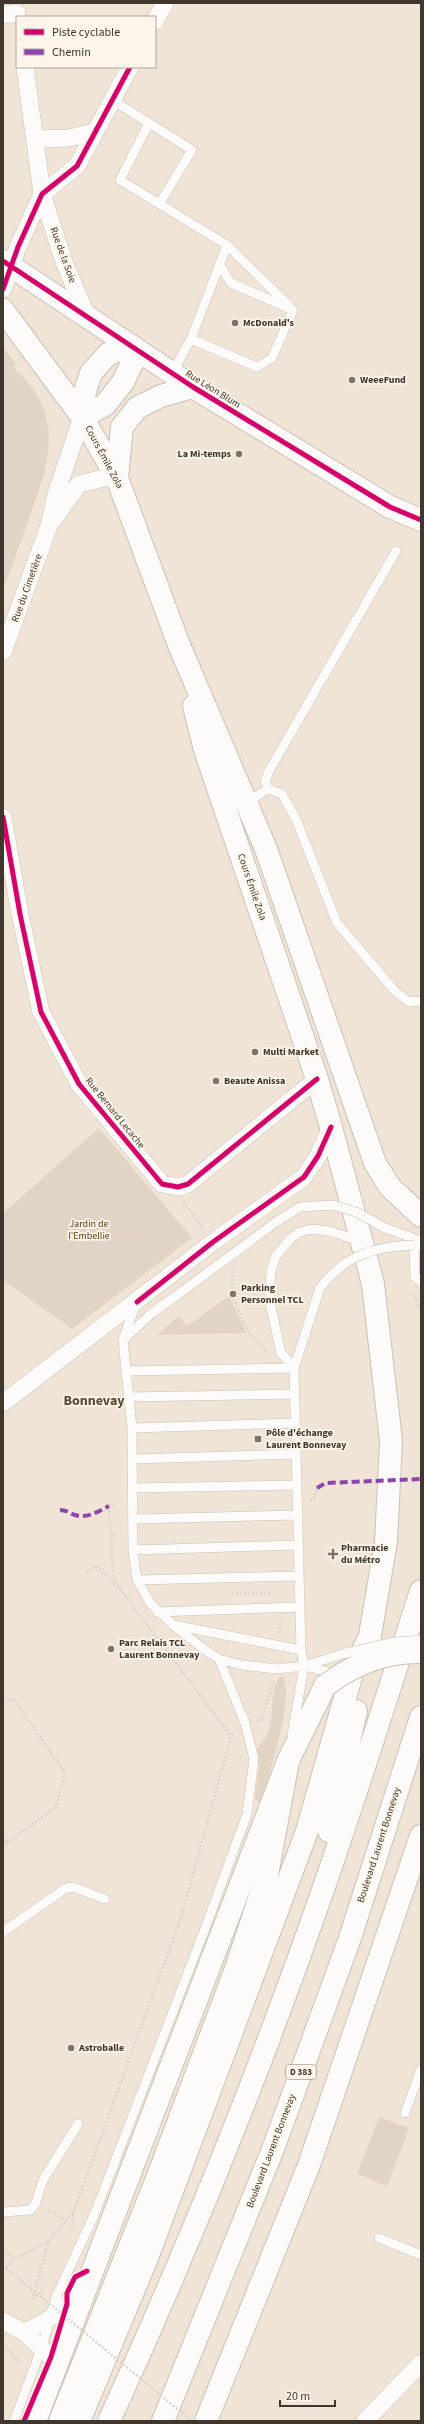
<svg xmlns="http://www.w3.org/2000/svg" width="424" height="2424" font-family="'Source Sans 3',sans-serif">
	<rect width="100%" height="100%" fill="#f0e4d6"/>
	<path fill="#e1d4c4" d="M3 347 16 364 13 367C66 414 50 462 29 518 21 542 12 566 3 590Z
		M99 1128 192 1238 72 1329 3 1280V1213Z
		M229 1296 246 1333 157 1335 179 1316 187 1326Z
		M282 1675C295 1697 270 1770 263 1796L259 1802 255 1799 259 1768 257 1748C263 1742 268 1735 270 1726 274 1710 269 1688 282 1675Z
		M379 2117 409 2128 387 2186 357 2174Z"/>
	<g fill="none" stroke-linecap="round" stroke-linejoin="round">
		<defs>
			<path id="service" d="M112 100 149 123
				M160 203 192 150 149 123 120 180 227 245 191 339 172 373
				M227 245 289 306
				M191 339 257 367 272 358 293 310 231 283 220 265
				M268 789 265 781 269 771 396 551
				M247 802 268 789 282 794 296 819 337 923 394 990 409 1002 421 1001
				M385 1228 421 1241
				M421 1246 414 1245 415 1277 421 1282
				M136 1303 123 1340 132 1428 133 1550 137 1580 151 1604 173 1625 205 1650 219 1659 242 1665 277 1669 304 1666 346 1653
				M124 1339 152 1313 184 1290
				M294 1368 281 1353 269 1298 271 1271 276 1256 291 1238 300 1232 312 1229 329 1231 360 1241
				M126 1371 294 1368
				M129 1397 294 1394
				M132 1428 295 1423
				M133 1459 296 1454
				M134 1488 297 1485
				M134 1519 298 1515
				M133 1550 299 1545
				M137 1580 299 1576
				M157 1612 300 1607
				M174 1625 301 1650
				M305 1666 337 1674
				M292 1735 304 1666 301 1650 294 1368 320 1288
				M3 1932 66 1888 73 1887 105 1899
				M405 2113 421 2069
				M3 2212 30 2210 36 2203 43 2180 78 2124
				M379 2238 421 2255
				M14 2421 42 2347 56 2297 95 2213 206 1926 247 1814 254 1759 245 1723 219 1659"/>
			<path id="minor" d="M3 15 17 13
				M155 21 165 3
				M25 67 42 194 64 262 87 316
				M35 139 69 138 95 132
				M3 289 18 247 42 194 77 166 130 67
				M53 520 79 484 104 478H117
				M3 652 50 523 56 494 82 417
				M3 817 20 914 41 1012 79 1084 162 1184 178 1187 188 1184 317 1079
				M3 1403 213 1242 304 1177 318 1156 331 1127
				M3 2321 24 2332 51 2357 59 2359
				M24 2332C49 2321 69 2308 81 2283
				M365 2421 421 2363"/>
			<path id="secondary" d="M3 261 193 387 390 507 421 520
				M3 310 82 417 117 478 179 645 266 849 375 1163 390 1187 421 1216
				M132 346V363L123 382 105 405 82 417 85 391 91 373 108 354Z
				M117 478 122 427 137 408 161 396 193 387
				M194 706 205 750 317 1079 331 1127"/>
			<path id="primary" d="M35 2421 288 1761 325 1686"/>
			<path id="trunk" d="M331 1127 373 1284 391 1441 386 1542 367 1653
				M329 1831 356 1711
				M60 2421 158 2176 237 1966 267 1875 288 1761
				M79 2421 147 2258 307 1831 352 1673 368 1640
				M109 2421C189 2247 261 2068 324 1887 358 1789 389 1689 421 1591
				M163 2421 273 2149 350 1938 421 1717
				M206 2421 309 2165 421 1836"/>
		</defs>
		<use href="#service" stroke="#cac1b6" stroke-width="10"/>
		<use href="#minor" stroke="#cac1b6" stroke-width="18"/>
		<use href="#secondary" stroke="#cac1b6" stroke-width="24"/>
		<use href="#primary" stroke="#cac1b6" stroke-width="24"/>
		<use href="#trunk" stroke="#cac1b6" stroke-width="24"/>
		<path stroke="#d8d5d0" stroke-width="2.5" stroke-dasharray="2 2" stroke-linecap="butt" d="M184 1202 203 1229
			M31 1245a25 25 0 1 1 50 0a25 25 0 1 1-50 0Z
			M81 1244 139 1243 156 1265
			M233 1271 232 1296 248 1331 266 1352
			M413 1293 421 1311
			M310 1500H313L317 1488
			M112 1535H117
			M87 1573 96 1566 120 1589 113 1577 109 1506 115 1504
			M120 1589 231 1736
			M232 1593H271
			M279 1633 280 1622
			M3 1700 14 1699 65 1773 56 1807 3 1846
			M257 1721 261 1720 274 1681
			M3 1836 7 1842
			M48 2210 66 2221
			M73 2213 181 1918 231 1736 234 1733
			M48 2242 73 2213 72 2228
			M3 2248 14 2259
			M6 2268 14 2259 48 2242 33 2299
			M33 2299 43 2291
			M3 2343 20 2364"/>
		<use href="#service" stroke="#fdfbf9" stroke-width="9"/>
		<use href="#minor" stroke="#fdfbf9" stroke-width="17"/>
		<use href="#secondary" stroke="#fdfbf9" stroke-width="22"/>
		<use href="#primary" stroke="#fdfbf9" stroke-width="22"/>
		<use href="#trunk" stroke="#fdfbf9" stroke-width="22"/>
		<defs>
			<path id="service-bridge" d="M320 1288C344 1256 374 1246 414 1245
				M184 1290 276 1222 300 1207 333 1205 356 1212 385 1228
				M346 1653 395 1642 421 1640"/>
			<path id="primary-bridge" d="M325 1686C352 1665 386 1651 421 1652"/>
		</defs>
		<use href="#service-bridge" stroke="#cac1b6" stroke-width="10" stroke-linecap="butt"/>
		<use href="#primary-bridge" stroke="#cac1b6" stroke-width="24" stroke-linecap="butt"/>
		<path stroke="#d8d5d0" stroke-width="2.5" stroke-dasharray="2 2" stroke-linecap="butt" d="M6 2268 192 2421"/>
		<use href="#service-bridge" stroke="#fdfbf9" stroke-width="9"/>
		<use href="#primary-bridge" stroke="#fdfbf9" stroke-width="22"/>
		<path stroke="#8e44ad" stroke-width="4" stroke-dasharray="8 4" stroke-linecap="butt" d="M317 1488 326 1483 421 1479
			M60 1510C67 1510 69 1513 75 1515 87 1519 99 1511 109 1506"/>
		<defs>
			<path id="cycleway" d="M3 261 193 387 390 507 421 520
				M3 289 18 247 42 194 77 166 130 67
				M3 817 20 914 41 1012 79 1084 162 1184 178 1187 188 1184 317 1079
				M137 1302 213 1242 304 1177 318 1156 331 1127
				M24 2421 51 2357 67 2304V2293L75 2277 87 2271"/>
		</defs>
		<use href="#cycleway" stroke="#fdf4ea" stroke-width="8"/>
		<use href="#cycleway" stroke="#d6006c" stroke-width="5"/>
	</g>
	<g fill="#7d7469" stroke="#fdf4ea" stroke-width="1.5">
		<circle cx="235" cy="323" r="4"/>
		<circle cx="352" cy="380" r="4"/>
		<circle cx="239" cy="454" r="4"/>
		<circle cx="255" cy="1052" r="4"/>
		<circle cx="216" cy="1081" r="4"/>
		<circle cx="233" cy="1294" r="4"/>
		<rect x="254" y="1435" width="8" height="8" rx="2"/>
		<path d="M331 1548h4v4h4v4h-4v4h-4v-4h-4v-4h4z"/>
		<circle cx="111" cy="1649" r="4"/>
		<circle cx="71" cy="2048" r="4"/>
	</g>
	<g text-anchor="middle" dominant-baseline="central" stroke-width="3.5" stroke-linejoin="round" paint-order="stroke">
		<rect fill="#fdf4ea" stroke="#787066" stroke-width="1" x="286" y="2065" width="30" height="14" rx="3"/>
		<g font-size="9" font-weight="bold" fill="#3f372e">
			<text x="301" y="2072">D 383</text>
		</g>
		<g font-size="10" fill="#3f372e" stroke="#fdf4ea">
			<text transform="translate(63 255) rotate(70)">Rue de la Soie</text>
			<text transform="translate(213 389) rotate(32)">Rue Léon Blum</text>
			<text transform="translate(104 457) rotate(62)">Cours Émile Zola</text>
			<text transform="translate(27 588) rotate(-70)">Rue du Cimetière</text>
			<text transform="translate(252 887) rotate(71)">Cours Émile Zola</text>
			<text transform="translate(115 1113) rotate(51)">Rue Bernard Lecache</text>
			<text transform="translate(379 1845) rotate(-72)">Boulevard Laurent Bonnevay</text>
			<text transform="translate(271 2151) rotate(-69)">Boulevard Laurent Bonnevay</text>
		</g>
		<g font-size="10" font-weight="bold" fill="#3f372e" stroke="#fdf4ea" text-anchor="start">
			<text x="243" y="323">McDonald's</text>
			<text x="360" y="380">WeeeFund</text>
			<text x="231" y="454" text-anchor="end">La Mi-temps</text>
			<text x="263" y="1052">Multi Market</text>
			<text x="224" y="1081">Beaute Anissa</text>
			<text x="241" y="1288">Parking<tspan x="241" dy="12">Personnel TCL</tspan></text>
			<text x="266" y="1433">Pôle d'échange<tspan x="266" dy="12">Laurent Bonnevay</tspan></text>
			<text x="341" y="1548">Pharmacie<tspan x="341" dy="12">du Métro</tspan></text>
			<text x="119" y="1643">Parc Relais TCL<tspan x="119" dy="12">Laurent Bonnevay</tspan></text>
			<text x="79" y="2048">Astroballe</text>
		</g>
		<g font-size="10" fill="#5f3d0a" stroke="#fdf4ea">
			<text x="89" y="1224">Jardin de<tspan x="89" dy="12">l'Embellie</tspan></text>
		</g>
		<g font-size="14" font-weight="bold" fill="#574631" stroke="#fdf4ea">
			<text x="94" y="1401">Bonnevay</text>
		</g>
	</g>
	<rect width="424" height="2424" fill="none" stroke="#3f372e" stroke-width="8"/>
	<rect x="16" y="16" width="140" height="52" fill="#fdf4ea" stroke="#b1a89f"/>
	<rect x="24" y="29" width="20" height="6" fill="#d6006c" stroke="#b1a89f"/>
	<text x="52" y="36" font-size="12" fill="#3f372e">Piste cyclable</text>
	<rect x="24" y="49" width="20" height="6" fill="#8e44ad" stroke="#b1a89f"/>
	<text x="52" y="56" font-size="12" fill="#3f372e">Chemin</text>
	<path d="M280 2400v6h55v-6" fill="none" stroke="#3f372e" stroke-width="2"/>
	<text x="286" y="2400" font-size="12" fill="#3f372e" stroke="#fdf4ea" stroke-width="3" paint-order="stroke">20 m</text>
</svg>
